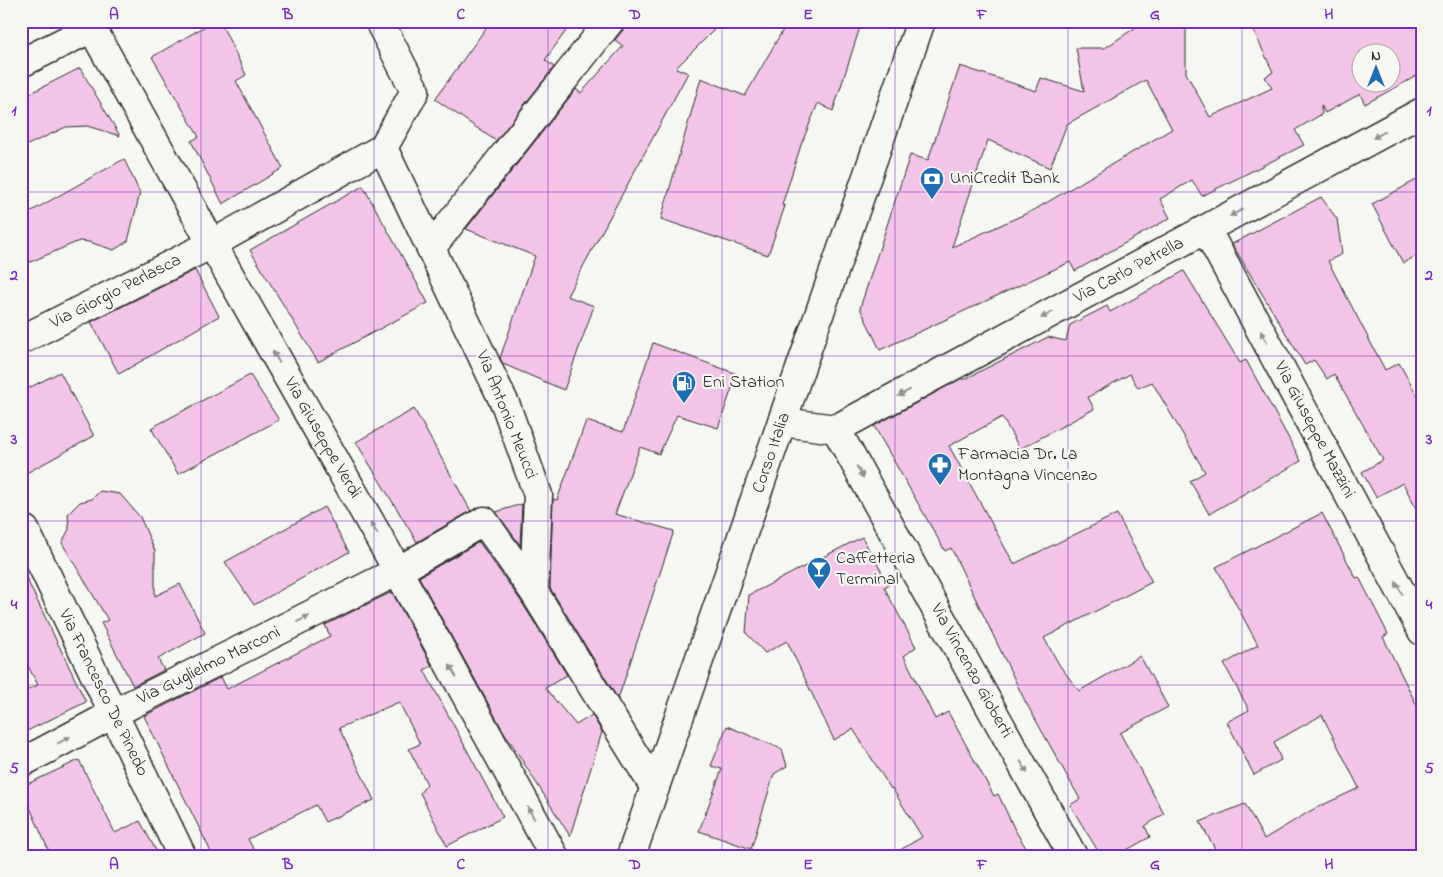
<svg xmlns="http://www.w3.org/2000/svg" width="1443" height="877" font-family="'Indie Flower',sans-serif">
	<rect width="100%" height="100%" fill="#f6f6f2"/>
	<filter id="ink" filterUnits="userSpaceOnUse"><feTurbulence type="fractalNoise" baseFrequency=".02" numOctaves="2"/><feDisplacementMap in="SourceGraphic" scale="10" xChannelSelector="R" yChannelSelector="G"/><feConvolveMatrix kernelMatrix="1 2 1 2 8 2 1 2 1" color-interpolation-filters="sRGB"/></filter>
	<g filter="url(#ink)">
		<path fill="#f3c4e8" stroke="#2b2b2b" fill-rule="evenodd" d="M214 21H220L246 75 236 81 283 168 223 204 191 141 199 137 152 57Z
			M491 21H573L545 60 554 67 496 141 435 99Z
			M625 21H723L676 68 688 73 567 296 594 306 564 390 503 364 500 358 535 256 466 229 576 89 581 93 623 46 615 40 623 30Z
			M788 21H862L833 111 818 103 801 145 782 205 785 206 768 255 661 219 701 78 745 96Z
			M1145 21H1186V73L1210 117 1272 88 1265 77 1273 72 1249 21H1422V73L1365 104 1360 94 1325 113 1321 105 1322 114 1295 130 1304 145 1202 196 1192 180 1160 199 1170 218 1075 271 1070 262 880 350 860 308 910 155 928 160 960 66 1036 91 1041 78 1084 91 1076 48H1105ZM1360 52H1390V82H1360ZM1146 80 1172 129 1034 210 952 247 988 140 1050 168 1067 124Z
			M80 68 120 136 87 126 66 127 21 148V98Z
			M124 159 140 193 128 241 114 250 89 242 79 241 21 266V217Z
			M1422 177V253L1403 263 1372 204Z
			M363 186 428 303 318 362 250 250Z
			M1321 197 1337 219 1342 254 1328 261 1385 370 1399 363 1422 404V520L1403 483 1376 497 1362 472 1383 460 1334 374 1327 379 1314 360 1305 365 1232 244Z
			M195 270 219 316 119 374 91 322Z
			M1184 271 1240 363 1246 360 1301 461 1209 514 1190 481 1205 472 1152 382 1138 388 1130 374 1088 397 1094 409 1020 449 1002 417 949 446 1014 564 1117 514 1152 582 1044 638 1060 666 1079 691 1140 656 1168 707 1120 733 1164 814 1145 826 1150 837 1116 856H1101L1070 805 1080 799 1025 701 951 548 945 551 874 426 962 378 963 380 1048 337 1066 341 1070 325 1107 306 1110 312Z
			M653 343 737 374 718 428 677 415 659 454 640 447 615 514 674 531 618 699 550 588 553 499 557 500 586 421 623 432Z
			M60 372 94 436 21 476V392Z
			M250 375 279 420 178 474 151 428Z
			M414 409 471 511 417 542 356 442Z
			M100 491 120 494 140 517 155 551V596L180 584 205 633 158 659 164 670 133 686 101 623 108 620 62 543 69 529 68 514 80 502 92 499Z
			M522 504 520 545 496 512Z
			M324 507 349 552 254 605 225 562Z
			M1322 513 1356 578 1359 577 1388 634 1383 637 1422 716V856H1219L1200 822 1245 804 1264 839 1312 810 1359 788 1322 715 1274 742 1281 760 1254 775 1227 722 1249 710 1224 664 1258 645 1216 567Z
			M862 537 889 585 884 587 916 647 904 656 935 719 948 712 994 796 998 794 1015 830 1031 856H890L922 837 892 788 891 789 853 729 834 740 787 641 765 653 746 633 749 595Z
			M479 542 521 601 567 675 545 688 576 725 592 715 602 732 570 836 501 727 419 577Z
			M21 567 86 702 21 734V693L38 685 21 653Z
			M392 592 432 666 424 670 503 817 447 846 420 793 427 784 409 749 420 744 399 702 339 728 374 800 325 822 316 805 248 839 257 856H213L144 716 221 677 227 689 330 636 325 625Z
			M727 726 782 749 787 766 774 774 751 849 699 831 722 769 711 766Z
			M79 760 115 833 140 821 159 856H51L21 787Z"/>
		<g fill="none" stroke-linecap="round" stroke-linejoin="round">
			<defs>
				<path id="minor" d="M88 21 212 244 398 571 554 856
					M21 63 92 28
					M383 148 506 406 538 495 534 592
					M1206 229 1422 631
					M431 248 610 21
					M21 340 212 244 383 148 415 91 379 21
					M782 422 836 429
					M836 429 1422 112
					M836 429 1073 856
					M25 530 182 856
					M21 763 132 704 398 571 484 521 534 592 655 788"/>
				<path id="secondary" d="M631 856 921 21"/>
			</defs>
			<use href="#minor" stroke="#2b2b2b" stroke-width="31"/>
			<use href="#secondary" stroke="#2b2b2b" stroke-width="31"/>
			<use href="#minor" stroke="#f6f6f2" stroke-width="28"/>
			<use href="#secondary" stroke="#f6f6f2" stroke-width="28"/>
		</g>
		<defs><path id="oneway-solid" d="M-6-.8H1V-3.2L6.5 0L1 3.2V.8H-6Z" transform="scale(1.25)"/></defs>
		<g fill="#90908e">
			<use href="#oneway-solid" transform="translate(1379 135) rotate(152)"/>
			<use href="#oneway-solid" transform="translate(1236 213) rotate(152)"/>
			<use href="#oneway-solid" transform="translate(1047 315) rotate(152)"/>
			<use href="#oneway-solid" transform="translate(1264 337) rotate(-118)"/>
			<use href="#oneway-solid" transform="translate(276 357) rotate(-120)"/>
			<use href="#oneway-solid" transform="translate(904 393) rotate(152)"/>
			<use href="#oneway-solid" transform="translate(860 472) rotate(61)"/>
			<use href="#oneway-solid" transform="translate(374 528) rotate(-120)"/>
			<use href="#oneway-solid" transform="translate(1399 588) rotate(-118)"/>
			<use href="#oneway-solid" transform="translate(303 619) rotate(-27)"/>
			<use href="#oneway-solid" transform="translate(453 671) rotate(-119)"/>
			<use href="#oneway-solid" transform="translate(64 740) rotate(-28)"/>
			<use href="#oneway-solid" transform="translate(1024 767) rotate(61)"/>
			<use href="#oneway-solid" transform="translate(531 813) rotate(-119)"/>
		</g>
	</g>
	<path fill="none" stroke="#7b2cbf" stroke-width="1" stroke-opacity="0.55" d="M201 21V856M374 21V856M548 21V856M722 21V856M895 21V856M1068 21V856M1242 21V856M21 192H1422M21 356H1422M21 521H1422M21 685H1422"/>
	<defs>
		<symbol id="bank-pin" viewBox="-11 -11 22 30"><path d="M0 17L-7.5 6A9.5 9.5 0 1 1 7.5 6Z" fill="#1f6fb2" stroke="#f6f6f2"/><path d="M-6-4H6V4H-6ZM0-2.3a2.3 2.3 0 1 0 0 4.6a2.3 2.3 0 1 0 0-4.6Z" fill="#fff"/></symbol>
		<symbol id="fuel-pin" viewBox="-11 -11 22 30"><path d="M0 17L-7.5 6A9.5 9.5 0 1 1 7.5 6Z" fill="#1f6fb2" stroke="#f6f6f2"/><path d="M-5.5-6h7V0h2V4h1.3V-2.5L3-4.5l.8-.8L6-3V5H2.5V1h-1V6h-7ZM-4.2-4.7v3.2H.2V-4.7Z" fill="#fff"/></symbol>
		<symbol id="pharmacy-pin" viewBox="-11 -11 22 30"><path d="M0 17L-7.5 6A9.5 9.5 0 1 1 7.5 6Z" fill="#1f6fb2" stroke="#f6f6f2"/><path d="M-2-6h4v4h4v4h-4v4h-4v-4h-4v-4h4Z" fill="#fff"/></symbol>
		<symbol id="bar-pin" viewBox="-11 -11 22 30"><path d="M0 17L-7.5 6A9.5 9.5 0 1 1 7.5 6Z" fill="#1f6fb2" stroke="#f6f6f2"/><path d="M-6-5H6L.8 .8V4.5H3.5V6h-7V4.5H-.8V.8Z" fill="#fff"/></symbol>
	</defs>
	<g fill-rule="evenodd">
		<use href="#bank-pin" x="918" y="165" width="28" height="38"/>
		<use href="#fuel-pin" x="670" y="369" width="28" height="38"/>
		<use href="#pharmacy-pin" x="926" y="451" width="28" height="38"/>
		<use href="#bar-pin" x="805" y="555" width="28" height="38"/>
	</g>
	<g text-anchor="middle" dominant-baseline="central" stroke-width="4.5" stroke-linejoin="round" paint-order="stroke">
		<g font-size="18" fill="#2b2b2b" stroke="#f6f6f2" text-anchor="start">
			<text x="950" y="179">UniCredit Bank</text>
			<text x="702" y="383">Eni Station</text>
			<text x="958" y="455">Farmacia Dr. La<tspan x="958" dy="21">Montagna Vincenzo</tspan></text>
			<text x="836" y="559">Caffetteria<tspan x="836" dy="21">Terminal</tspan></text>
		</g>
		<g font-size="18" fill="#2b2b2b" stroke="#f6f6f2">
			<text transform="translate(1129 271) rotate(-28)">Via Carlo Petrella</text>
			<text transform="translate(116 292) rotate(-27)">Via Giorgio Perlasca</text>
			<text transform="translate(506 415) rotate(68)">Via Antonio Meucci</text>
			<text transform="translate(1314 430) rotate(62)">Via Giuseppe Mazzini</text>
			<text transform="translate(322 438) rotate(60)">Via Giuseppe Verdi</text>
			<text transform="translate(772 453) rotate(-71)">Corso Italia</text>
			<text transform="translate(209 666) rotate(-26)">Via Guglielmo Marconi</text>
			<text transform="translate(971 671) rotate(61)">Via Vincenzo Gioberti</text>
			<text transform="translate(103 693) rotate(64)">Via Francesco De Pinedo</text>
		</g>
	</g>
	<rect width="1443" height="877" fill="none" stroke="#f6f6f2" stroke-width="55"/>
	<g transform="translate(1376 68)"><circle r="24" fill="#f6f6f2" stroke="#a5a5a2"/>
	<path d="M0-4L9 19L0 12L-9 19Z" fill="#1f6fb2"/>
	<text y="-8" font-size="14" font-weight="bold" text-anchor="middle" fill="#2b2b2b">N</text>
	</g>
	<rect x="28" y="28" width="1388" height="822" fill="none" stroke="#7b2cbf" stroke-width="2"/>
	<g font-size="16" text-anchor="middle" font-weight="bold" fill="#7b2cbf">
		<text x="114" y="19">A</text>
		<text x="288" y="19">B</text>
		<text x="461" y="19">C</text>
		<text x="635" y="19">D</text>
		<text x="808" y="19">E</text>
		<text x="982" y="19">F</text>
		<text x="1155" y="19">G</text>
		<text x="1329" y="19">H</text>
		<text x="14" y="115">1</text>
		<text x="1429" y="115">1</text>
		<text x="14" y="280">2</text>
		<text x="1429" y="280">2</text>
		<text x="14" y="444">3</text>
		<text x="1429" y="444">3</text>
		<text x="14" y="609">4</text>
		<text x="1429" y="609">4</text>
		<text x="14" y="773">5</text>
		<text x="1429" y="773">5</text>
		<text x="114" y="869">A</text>
		<text x="288" y="869">B</text>
		<text x="461" y="869">C</text>
		<text x="635" y="869">D</text>
		<text x="808" y="869">E</text>
		<text x="982" y="869">F</text>
		<text x="1155" y="869">G</text>
		<text x="1329" y="869">H</text>
	</g>
</svg>
